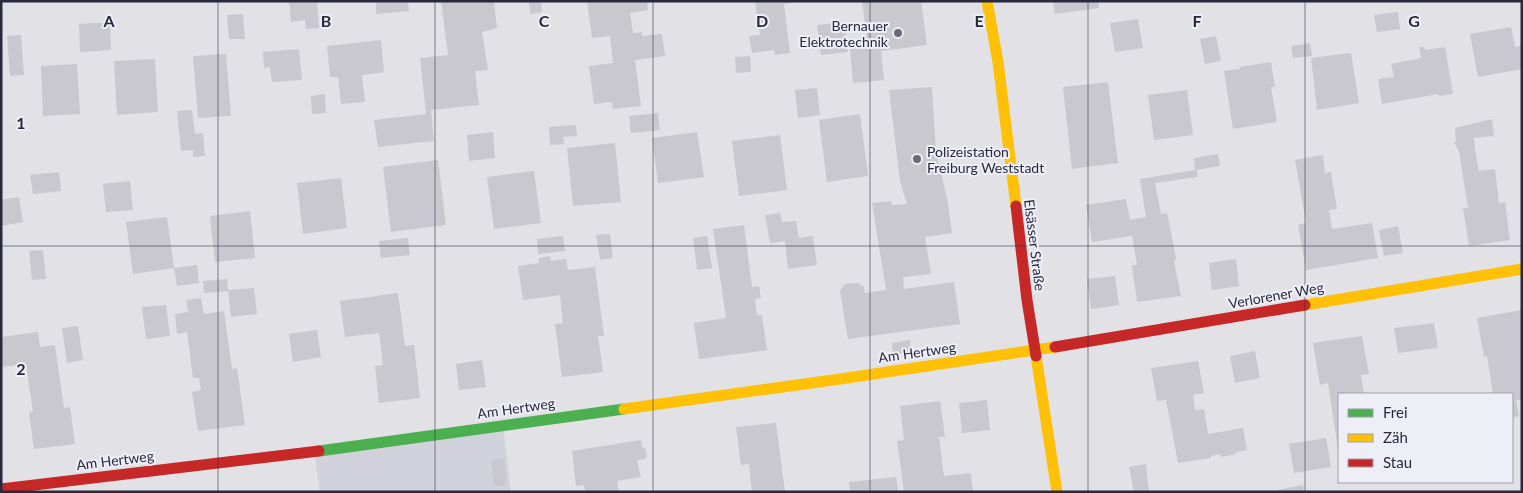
<svg xmlns="http://www.w3.org/2000/svg" width="1523" height="493" font-family="Lato,sans-serif">
	<rect width="100%" height="100%" fill="#e1e1e6"/>
	<path fill="#d1d2db" d="M503 425 511 492H320L314 452Z"/>
	<path fill="#c8c8ce" d="M289 1H317L319 28 306 29 305 20 291 22Z
		M376 1H408L409 11 376 14Z
		M441 1H494L497 28 482 32 488 70 475 71 479 105 431 110 434 141 378 147 374 120 426 114 420 58 448 55Z
		M529 1H541L542 12 530 14Z
		M587 1H647L648 10 630 13 633 33 642 32V36L662 34 665 56 635 60 641 106 613 109 612 102 594 104 589 66 613 63 610 36 592 38Z
		M755 1H795V2L784 4 790 53 775 55 774 50 752 53 749 36 760 35Z
		M862 1H921L927 45 881 51 884 80 853 83 850 49 868 47Z
		M1053 1H1099V8L1055 14Z
		M1398 12 1400 29 1377 32 1374 15Z
		M243 14 245 39H229L227 15Z
		M1138 19 1143 48 1115 52 1110 23Z
		M844 22 848 52 821 55 817 25Z
		M94 23H110L111 50 80 52 79 24Z
		M1511 27 1515 47 1522 46V69L1478 77 1470 34Z
		M21 35 24 75 10 76 7 36Z
		M1216 36 1221 61 1205 64 1200 39Z
		M381 40 384 72 362 75 365 102 341 104 338 77H330L327 46Z
		M1310 43 1312 56 1293 58 1291 46Z
		M1419 47H1425V50L1445 47 1453 94 1439 96 1438 94 1382 104 1378 79 1394 77 1391 64 1421 58Z
		M299 49 302 80 272 82 270 67 264 68 263 52Z
		M1351 53 1359 103 1317 110 1311 58Z
		M226 54 231 116 198 118 193 56Z
		M750 56 751 72 736 73 735 57Z
		M155 59 158 112 117 115 114 61Z
		M1271 62 1275 87H1271L1277 122 1233 129 1224 71 1240 69V67Z
		M77 64 80 114 43 116 41 66Z
		M1108 82 1118 163 1072 169 1063 87Z
		M932 87 936 152 947 198 952 233 925 237 931 274 903 277 904 289 954 282 960 324 848 339 840 291 845 284 858 283 864 287 865 293 886 290 872 203 891 201 892 205 907 204 900 181 889 90Z
		M817 88 820 115 798 118 795 90Z
		M1187 90 1193 135 1154 140 1148 95Z
		M325 94 326 113 312 114 311 96Z
		M192 110 195 134 203 133 205 156 193 157V150L181 151 177 111Z
		M658 113 660 130 631 133 629 116Z
		M860 114 868 176 827 182 819 120Z
		M1492 119 1494 136 1474 138 1475 149 1479 171 1495 169 1499 203 1505 202 1510 240 1469 246 1463 208H1468L1459 152 1454 142H1456L1455 128Z
		M576 125 577 136 563 137 564 144 550 145 549 127Z
		M493 132 495 158 469 161 467 135Z
		M697 132 704 177 658 183 652 138Z
		M780 135 787 190 739 196 732 141Z
		M615 143 621 202 573 206 567 148Z
		M1218 154 1220 166 1197 170 1198 177 1155 183 1161 214 1167 213 1176 258 1174 262 1181 296 1137 302 1132 265H1137L1132 236 1092 242 1086 205 1126 199 1130 220 1146 217 1140 179 1195 170 1194 158Z
		M1323 155 1325 173 1331 172 1337 209 1329 210 1332 229 1372 223 1378 258 1306 270 1298 225 1306 223 1295 160Z
		M438 160 446 225 391 232 383 167Z
		M534 171 541 223 494 229 487 177Z
		M59 172 61 191 33 194 30 175Z
		M341 178 347 228 303 234 297 183Z
		M130 181 133 210 106 212 103 184Z
		M19 197 23 222 1 226V200Z
		M250 211 255 258 215 262 210 216Z
		M780 213 782 222 796 221 799 238 813 236 817 265 788 269 785 241 770 243 765 215Z
		M167 217 174 268 133 274 126 222Z
		M744 225 752 287 759 286 761 298 755 299 757 315H762L767 350 699 359 694 323 726 318 713 229Z
		M1398 226 1403 253 1384 256 1379 230Z
		M610 234 613 258 600 260 596 235Z
		M563 236 565 251 538 254 537 239Z
		M707 236 712 268 697 270 693 238Z
		M408 238 410 255 381 258 379 241Z
		M43 250 46 279 32 280 29 251Z
		M550 256 551 261 566 259 568 270 595 267 604 336H598L603 372 562 377 555 324 563 323 560 295 523 300 518 266 539 263V258Z
		M1236 259 1239 286 1212 290 1209 263Z
		M197 265 199 283 177 286 174 268Z
		M1115 276 1119 305 1091 309 1087 279Z
		M227 279 228 290 254 288 257 314 231 317 228 291 204 293 203 281Z
		M398 293 405 346 414 345 420 398 379 403 375 366 383 365 379 333 345 337 340 301Z
		M201 298 204 314 224 311 232 369 237 368 245 425 198 431 192 392 201 390 199 378H193L187 332 177 334 175 314 188 312 186 300Z
		M166 305 170 336 146 339 142 307Z
		M1522 310V400H1516L1519 416 1512 418V394H1493L1487 356 1484 357 1477 318Z
		M1434 323 1438 348 1398 353 1394 328Z
		M78 326 83 360 67 363 62 328Z
		M317 330 321 357 293 362 289 334Z
		M38 332 40 347 55 345 64 408 70 407 75 444 34 449 29 413 33 412 26 364 1 367V337Z
		M1362 336 1369 374 1361 375 1364 394H1339L1338 449 1328 383 1320 385 1313 343Z
		M910 340 911 352 893 355 892 343Z
		M1255 351 1260 378 1235 383 1230 356Z
		M482 360 486 387 459 390 456 364Z
		M1198 361 1204 393 1193 395 1195 410 1204 409 1208 434 1243 428 1247 450 1236 452V454L1221 457 1220 454 1211 456V458L1178 463 1166 400 1157 401 1151 368Z
		M987 400 990 430 962 433 959 403Z
		M940 401 945 437H939L944 476 971 473 973 492H904L897 441 904 440 900 406Z
		M776 423 785 492H752L749 464 741 465 736 427Z
		M1326 438 1331 467 1294 473 1289 444Z
		M641 440 642 447 645 448 647 456 645 459 637 460 641 477 617 481 619 492H585L584 485 576 486 572 451Z
		M504 459 507 485 494 486 491 460Z
		M1146 464 1149 492H1134L1129 467Z
		M896 477 898 492H850L849 482Z
		M1303 485 1304 492H1278V490Z"/>
	<g fill="none" stroke-linecap="round" stroke-linejoin="round">
		<path stroke="#4caf50" stroke-width="11" d="M319 451 624 409"/>
		<path stroke="#ffc107" stroke-width="11" d="M987 1 998 62 1016 206
			M1305 305 1522 269
			M1036 356 1057 492
			M624 409 840 379 1055 347"/>
		<path stroke="#c62828" stroke-width="11" d="M1016 206 1027 300 1036 356
			M1055 347 1305 305
			M1 489 319 451"/>
	</g>
	<path fill="none" stroke="#28293f" stroke-width="1" stroke-opacity="0.55" d="M218 1V492M435 1V492M653 1V492M870 1V492M1088 1V492M1305 1V492M1 246H1522"/>
	<g fill="#696979" stroke="#eeeff6" stroke-width="2">
		<circle cx="898" cy="33" r="5"/>
		<circle cx="917" cy="159" r="5"/>
	</g>
	<g text-anchor="middle" dominant-baseline="central" stroke-width="4" stroke-linejoin="round" paint-order="stroke">
		<g font-size="14" fill="#28293f" stroke="#eeeff6" text-anchor="end">
			<text x="888" y="25">Bernauer<tspan x="888" dy="16">Elektrotechnik</tspan></text>
			<text x="927" y="151" text-anchor="start">Polizeistation<tspan x="927" dy="16">Freiburg Weststadt</tspan></text>
		</g>
		<g font-size="14" fill="#28293f" stroke="#eeeff6">
			<text transform="translate(1035 245) rotate(83)">Elsässer Straße</text>
			<text transform="translate(1276 295) rotate(-10)">Verlorener Weg</text>
			<text transform="translate(917 352) rotate(-8)">Am Hertweg</text>
			<text transform="translate(516 408) rotate(-8)">Am Hertweg</text>
			<text transform="translate(115 460) rotate(-7)">Am Hertweg</text>
		</g>
	</g>
	<g font-size="16" text-anchor="middle" font-weight="bold" fill="#28293f" stroke="#eeeff6" stroke-width="4" stroke-linejoin="round" paint-order="stroke">
		<text x="109" y="27">A</text>
		<text x="326" y="27">B</text>
		<text x="544" y="27">C</text>
		<text x="762" y="27">D</text>
		<text x="979" y="27">E</text>
		<text x="1197" y="27">F</text>
		<text x="1414" y="27">G</text>
		<text x="21" y="129">1</text>
		<text x="21" y="375">2</text>
	</g>
	<rect width="1523" height="493" fill="none" stroke="#28293f" stroke-width="5"/>
	<rect x="1338" y="393" width="175" height="90" fill="#eeeff6" stroke="#9fa0ad"/>
	<rect x="1348" y="409" width="25" height="8" fill="#4caf50" stroke="#9fa0ad"/>
	<text x="1383" y="418" font-size="15" fill="#28293f">Frei</text>
	<rect x="1348" y="434" width="25" height="8" fill="#ffc107" stroke="#9fa0ad"/>
	<text x="1383" y="443" font-size="15" fill="#28293f">Zäh</text>
	<rect x="1348" y="459" width="25" height="8" fill="#c62828" stroke="#9fa0ad"/>
	<text x="1383" y="468" font-size="15" fill="#28293f">Stau</text>
</svg>
